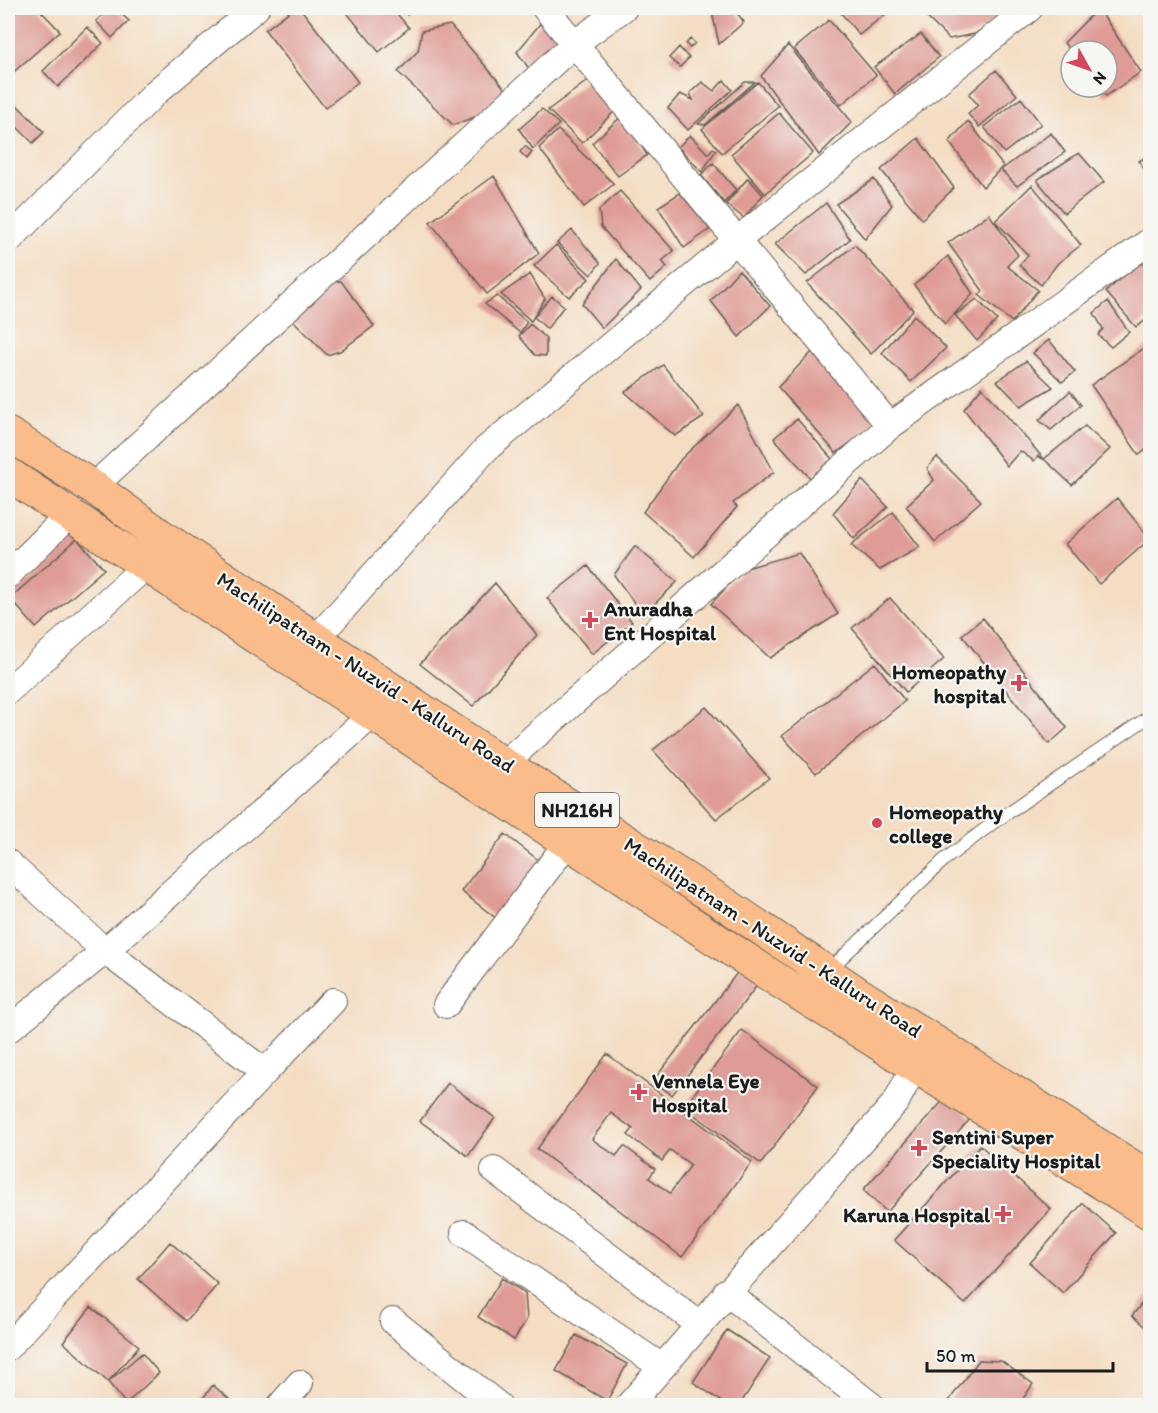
<svg xmlns="http://www.w3.org/2000/svg" width="1158" height="1413" font-family="Itim,sans-serif">
	<rect width="100%" height="100%" fill="#f6f6f2"/>
	<filter id="ink" filterUnits="userSpaceOnUse"><feTurbulence type="fractalNoise" baseFrequency=".0167" numOctaves="2"/><feDisplacementMap in="SourceGraphic" scale="12" xChannelSelector="R" yChannelSelector="G"/><feConvolveMatrix kernelMatrix="1 2 1 2 8 2 1 2 1" color-interpolation-filters="sRGB"/></filter>
	<filter id="wash" filterUnits="userSpaceOnUse"><feTurbulence type="fractalNoise" baseFrequency=".008" numOctaves="4" result="noise"/><feDisplacementMap in="SourceGraphic" scale="24" xChannelSelector="R" yChannelSelector="G"/><feGaussianBlur stdDeviation="1.35" result="paint"/><feColorMatrix in="noise" values="0 0 0 0 0 0 0 0 0 0 0 0 0 0 0 0 0 1.4 0 .05"/><feComposite in="paint" operator="in"/></filter>
	<g filter="url(#wash)">
		<rect width="100%" height="100%" fill="#f4ddc3"/>
		<g id="blocks">
			<path fill="#df9c96" fill-rule="evenodd" d="M12 8H38L60 31 8 77V12Z
				M110 8H115L129 21 112 38 96 21Z
				M294 8H300L358 82 325 108 265 30Z
				M343 8H392L409 28 379 52Z
				M401 8H417L407 15Z
				M711 8H733L744 22 719 44Z
				M837 8H893L859 35Z
				M917 8H1006L1009 12 975 34 949 39Z
				M1098 8 1141 72 1106 96 1099 87H1107V51H1071L1064 43Z
				M548 14 572 45 533 74 517 52Z
				M829 20 876 75 841 105 794 49Z
				M450 25 507 91 478 116 453 125 398 72 418 51 422 31Z
				M87 27 103 43 58 87 43 71Z
				M921 34 939 57 895 94 874 67Z
				M690 39 695 43 690 48 686 44Z
				M788 45 852 122 819 155 761 76Z
				M679 47 689 58 680 67 669 58Z
				M996 70 1017 95 979 127 968 114 978 105 969 94Z
				M598 73 619 107 582 143 548 110Z
				M724 80 732 90 688 130 668 108 680 94 693 100 690 93 702 82 714 91Z
				M745 82H755L705 125 698 124Z
				M758 82 778 106 722 153 702 129Z
				M8 96 44 132 33 143 8 118Z
				M1021 98 1041 124 1004 153 984 127Z
				M542 109 559 124 533 149 519 129Z
				M779 113 813 153 765 194 731 154Z
				M623 115 647 155 618 176 592 143Z
				M968 121 1003 166 983 187 949 142Z
				M558 130 614 184 584 207 539 148Z
				M1051 133 1065 152 1017 186 1001 170Z
				M690 135 708 154 713 148 716 150 702 172 678 147Z
				M918 138 954 188 922 219 881 170Z
				M525 146 532 152 527 159 520 152Z
				M1079 153 1104 182 1064 213 1037 180Z
				M1150 155V179L1139 161Z
				M713 163 736 190 724 203 701 175Z
				M494 176 539 253 487 294 430 222Z
				M748 178 763 195 744 218 726 204Z
				M874 179 892 205 865 239 836 204Z
				M1032 185 1081 245 1058 263 1041 285 1019 265 1028 255 995 221Z
				M620 191 674 251 662 261 667 267 650 282 601 227 599 210Z
				M680 193 710 229 684 248 658 207Z
				M826 203 850 239 806 275 775 244Z
				M989 214 1018 255 1007 266 1038 290 1012 322 979 295 983 291 948 243Z
				M572 230 600 263 591 275 557 243Z
				M556 245 589 279 569 297 534 266Z
				M855 245 913 310 871 354 807 283Z
				M948 256 973 294 945 324 914 285Z
				M616 259 641 290 602 328 582 304Z
				M1140 260 1150 274V317L1136 327 1106 292Z
				M739 270 770 306 739 337 711 301Z
				M530 274 545 299 531 321 501 294Z
				M341 281 374 326 340 351 327 355 287 314 321 282Z
				M497 296 527 322 520 333 485 304Z
				M552 296 564 306 547 329 534 317Z
				M977 299 997 320 977 341 955 315Z
				M1108 301 1129 332 1111 347 1098 335 1103 329 1094 313Z
				M914 315 946 348 911 382 882 353Z
				M530 324 546 338V356L535 355 519 336Z
				M1049 340 1075 372 1062 382 1033 353Z
				M821 343 877 424 836 453 778 387Z
				M1150 344V447L1139 455 1091 385Z
				M1026 361 1053 387 1021 406 997 381Z
				M663 365 704 417 675 436 625 392Z
				M982 387 1043 458V459L1038 456 1034 461 1020 451 1007 466 964 409Z
				M1070 391 1081 405 1051 430 1039 420Z
				M738 405 774 472 733 503 737 507 694 557 643 512 681 459Z
				M797 419 832 459 810 478 774 438Z
				M1085 426 1110 449 1072 485 1044 459Z
				M937 457 981 501 935 542 906 506 934 480 927 468Z
				M862 480 888 507 854 539 833 513Z
				M1117 498 1150 539 1099 584 1065 544Z
				M893 512 920 547 880 570 851 545Z
				M77 539 104 569 36 628 10 598Z
				M635 546 677 582 643 615 614 575Z
				M799 553 838 614 770 658 711 604 743 569Z
				M588 566 632 622 592 654 547 598Z
				M495 583 537 635 473 706 420 664Z
				M890 598 944 659 906 692 852 628Z
				M983 618 1067 728 1049 744 962 635Z
				M875 663 905 701 816 773 782 736Z
				M706 707 769 778 716 819 653 750Z
				M505 834 546 866 501 922 461 891Z
				M744 964 762 979 672 1095 653 1081Z
				M742 1030 818 1086 761 1164 684 1107Z
				M607 1054 752 1162 682 1257 537 1149ZM611 1113 633 1129 628 1135 662 1161 670 1150 691 1165 670 1193 649 1178 655 1169 624 1146 616 1156 592 1139Z
				M448 1083 495 1118 468 1156 420 1121Z
				M947 1096 971 1118 887 1212 863 1190Z
				M980 1145 1051 1209 965 1304 894 1240Z
				M1083 1203 1116 1233 1063 1293 1030 1263Z
				M170 1242 218 1284 186 1321 138 1279Z
				M502 1278 525 1293 527 1319 514 1340 478 1317Z
				M1150 1293V1331L1132 1316Z
				M91 1307 139 1346 108 1382 142 1353 159 1373 126 1404 108 1382 63 1342Z
				M727 1330 770 1358 739 1406H728L693 1382Z
				M576 1335 627 1364 607 1401 556 1371Z
				M979 1360 1001 1361 1033 1384 1018 1406H945Z
				M213 1385 237 1406H197Z"/>
		</g>
	</g>
	<g filter="url(#ink)">
		<use href="#blocks" fill-opacity="0" stroke="#686056" stroke-width="1.5"/>
		<g fill="none" stroke-linecap="round" stroke-linejoin="round">
			<defs>
				<path id="service" d="M828 971 944 860 993 823 1150 716"/>
				<path id="minor" d="M545 8 890 426
					M8 241 156 92 256 8
					M93 487 574 44 624 8
					M8 575 70 514
					M315 640 486 449 736 241 1030 8
					M8 691 147 565 156 552
					M503 764 890 426 1150 241
					M8 863 105 951 265 1072 8 1347
					M446 1005 567 843
					M8 1030 105 951 371 716
					M265 1072 333 1001
					M494 1170 700 1325
					M464 1233 662 1367
					M726 1292 872 1406
					M393 1321 499 1406
					M280 1406 300 1383
					M628 1406 896 1102 915 1065 928 1052"/>
				<path id="trunk" d="M8 434 93 487 164 538 503 764 725 904 857 993 1150 1178
					M8 474 779 981 1150 1213"/>
			</defs>
			<use href="#service" stroke="#686056" stroke-width="14"/>
			<use href="#minor" stroke="#686056" stroke-width="28"/>
			<use href="#trunk" stroke="#686056" stroke-width="35"/>
			<use href="#service" stroke="#fff" stroke-width="12"/>
			<use href="#minor" stroke="#fff" stroke-width="26"/>
			<use href="#trunk" stroke="#f9bc8a" stroke-width="33"/>
		</g>
	</g>
	<g fill="#d1495b" stroke="#f6f6f2" stroke-width="2">
		<path d="M587 611h6v6h6v6h-6v6h-6v-6h-6v-6h6z"/>
		<path d="M1016 674h6v6h6v6h-6v6h-6v-6h-6v-6h6z"/>
		<circle cx="877" cy="823" r="6"/>
		<path d="M636 1083h6v6h6v6h-6v6h-6v-6h-6v-6h6z"/>
		<path d="M916 1139h6v6h6v6h-6v6h-6v-6h-6v-6h6z"/>
		<path d="M1000 1205h6v6h6v6h-6v6h-6v-6h-6v-6h6z"/>
	</g>
	<g text-anchor="middle" dominant-baseline="central" stroke-width="4.5" stroke-linejoin="round" paint-order="stroke">
		<rect fill="#f6f6f2" stroke="#5d5d5c" stroke-width="1.5" x="535" y="793" width="84" height="34" rx="4.5"/>
		<g font-size="20" font-weight="bold" fill="#1c1c1c">
			<text x="577" y="810">NH216H</text>
		</g>
		<g font-size="21" font-weight="bold" fill="#1c1c1c" stroke="#f6f6f2" text-anchor="start">
			<text x="604" y="608">Anuradha<tspan x="604" dy="24">Ent Hospital</tspan></text>
			<text x="1006" y="671" text-anchor="end">Homeopathy<tspan x="1006" dy="24">hospital</tspan></text>
			<text x="889" y="811">Homeopathy<tspan x="889" dy="24">college</tspan></text>
			<text x="652" y="1080">Vennela Eye<tspan x="652" dy="24">Hospital</tspan></text>
			<text x="932" y="1136">Sentini Super<tspan x="932" dy="24">Speciality Hospital</tspan></text>
			<text x="990" y="1214" text-anchor="end">Karuna Hospital</text>
		</g>
		<g font-size="21" fill="#1c1c1c" stroke="#f6f6f2">
			<text transform="translate(366 672) rotate(33)">Machilipatnam - Nuzvid - Kalluru Road</text>
			<text transform="translate(773 937) rotate(33)">Machilipatnam - Nuzvid - Kalluru Road</text>
		</g>
	</g>
	<rect width="1158" height="1413" fill="none" stroke="#f6f6f2" stroke-width="30"/>
	<g transform="translate(1089 69) rotate(130)"><circle r="28" fill="#f6f6f2" stroke="#9f9f9c" stroke-width="1.5"/>
	<path d="M0-4.5L10 22L0 15L-10 22Z" fill="#d1495b"/>
	<text y="-9" font-size="16" font-weight="bold" text-anchor="middle" fill="#1c1c1c">N</text>
	</g>
	<path d="M927 1362v9h186v-9" fill="none" stroke="#1c1c1c" stroke-width="3"/>
	<text x="936" y="1362" font-size="18" fill="#1c1c1c" stroke="#f6f6f2" stroke-width="4.5" paint-order="stroke">50 m</text>
</svg>
